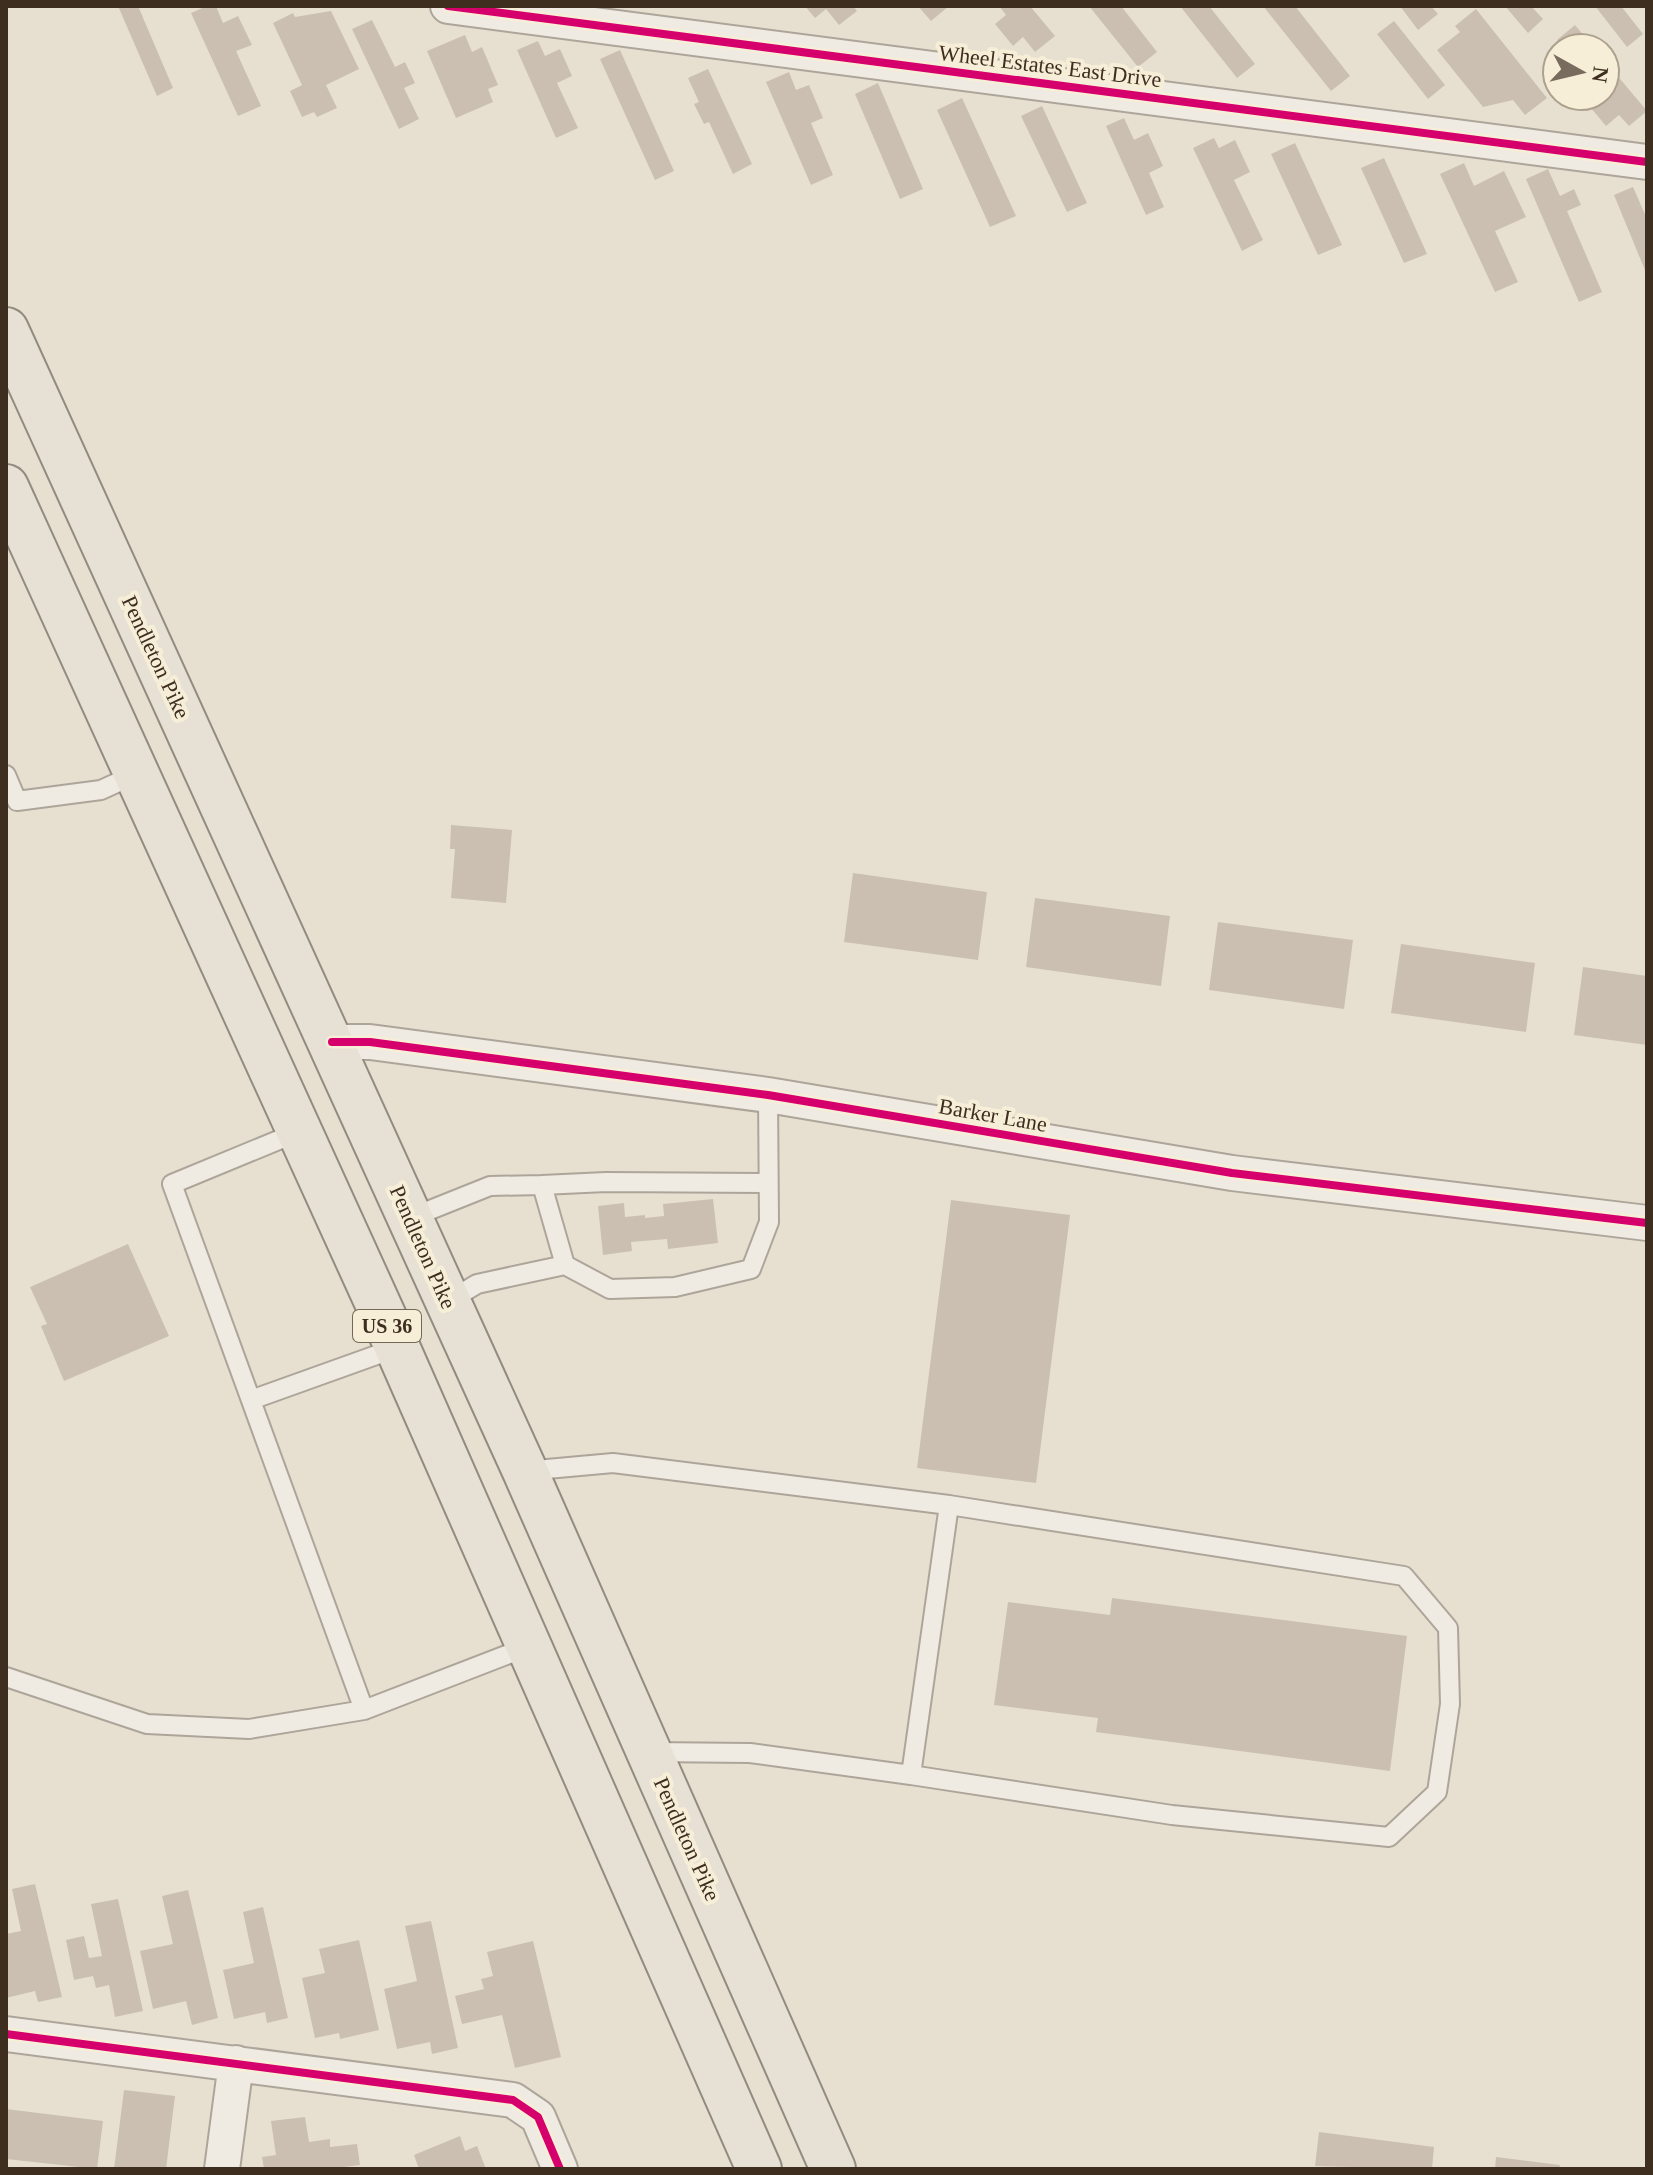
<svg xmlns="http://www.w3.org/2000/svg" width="1653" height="2175" font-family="'Times New Roman',serif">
	<rect width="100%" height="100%" fill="#e7e0d1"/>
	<path fill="#cbbfb2" d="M118 6H138L173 88 157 96Z
		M207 6H216L223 23 238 16 252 45 236 51 261 106 238 116 191 13Z
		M805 6H853L857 11 839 25 826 9 815 18Z
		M918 6H949L931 21Z
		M999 6H1030L1055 36 1035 52 1023 37 1013 46 995 24 1006 15Z
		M1089 6H1121L1157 52 1138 67Z
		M1180 6H1209L1255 64 1237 78Z
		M1263 6H1295L1350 76 1331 91Z
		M1400 6H1431L1438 14 1418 30Z
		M1505 6H1531L1543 19 1528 33Z
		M1595 6H1621L1643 34 1627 47Z
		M1476 9 1547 98 1525 115 1513 100 1483 107 1437 50 1460 32 1455 26Z
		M331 11 359 69 326 85 337 108 317 117 314 112 302 117 290 91 302 85 273 23 293 13 295 17Z
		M372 20 395 67 405 62 415 83 404 88 419 119 399 129 352 29Z
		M1394 21 1445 85 1428 99 1377 34Z
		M1575 25 1594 48H1564L1557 40Z
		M465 35 472 52 482 47 498 85 488 89 493 102 456 118 427 51Z
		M538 41 545 56 560 49 572 76 557 83 578 128 556 138 517 50Z
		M620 50 674 171 655 180 600 59Z
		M1605 61 1647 111 1629 126 1619 115 1606 126 1581 96H1605Z
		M708 69 752 164 733 174 709 122 704 124 694 104 699 102 688 78Z
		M789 72 796 90 809 85 823 118 811 123 833 175 811 185 766 82Z
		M878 83 923 189 900 199 855 94Z
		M962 98 1016 216 990 227 937 110Z
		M1042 106 1087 203 1067 212 1021 116Z
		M1124 118 1134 140 1148 133 1163 166 1149 173 1164 207 1146 215 1106 126Z
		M1214 138 1219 148 1235 140 1250 172 1234 180 1263 240 1242 251 1193 148Z
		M1295 143 1342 245 1318 255 1271 154Z
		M1384 158 1427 254 1404 263 1361 168Z
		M1464 163 1474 186 1504 171 1526 217 1495 231 1518 282 1495 292 1440 174Z
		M1548 169 1560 196 1574 189 1581 205 1567 211 1602 292 1579 302 1526 179Z
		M1633 187 1647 219V275L1614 195Z
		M451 825 512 830 506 903 451 898 455 849H450Z
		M853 873 987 892 978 960 844 942Z
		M1035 898 1170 916 1161 986 1026 967Z
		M1218 922 1353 940 1344 1009 1209 990Z
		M1401 944 1535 963 1526 1032 1391 1013Z
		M1583 967 1647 976V1045L1574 1035Z
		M713 1199 718 1243 668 1249 667 1239 631 1242 632 1251 603 1255 598 1206 624 1203 625 1217 645 1215V1218L664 1216 663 1204Z
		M951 1200 1070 1215 1036 1483 917 1468Z
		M128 1244 169 1336 64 1381 41 1326 47 1324 30 1287Z
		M1112 1598 1407 1636 1390 1771 1096 1732 1098 1718 994 1705 1008 1602 1110 1615Z
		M35 1884 62 1997 38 2002 35 1991 6 1998V1934L21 1931 12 1889Z
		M188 1890 218 2018 192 2025 186 2001 153 2009 140 1951 173 1944 162 1896Z
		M118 1899 143 2011 115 2017 109 1985 96 1988 93 1976 74 1980 66 1940 84 1936 89 1958 102 1956 91 1904Z
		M263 1907 288 2018 267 2023 265 2012 234 2019 223 1970 254 1963 243 1912Z
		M431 1921 458 2048 432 2054 430 2042 397 2049 384 1989 417 1981 405 1926Z
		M359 1940 379 2030 340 2039 339 2033 315 2038 302 1978 325 1973 319 1949Z
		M533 1941 561 2057 515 2068 502 2015 462 2024 455 1996 484 1989 481 1979 493 1976 487 1952Z
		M124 2090 175 2096 166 2169H114Z
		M6 2109 103 2121 97 2169 6 2159Z
		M305 2117 309 2142 330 2139V2147L357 2144 360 2165 328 2169H264L262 2157 276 2155 271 2121Z
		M1319 2132 1434 2147 1432 2169 1315 2166Z
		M460 2136 465 2151 477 2146 486 2169H419L414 2155Z
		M1496 2157 1560 2165 1559 2169H1495Z"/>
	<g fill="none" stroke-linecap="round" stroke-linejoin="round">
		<defs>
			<path id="lane" d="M6 775 17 801 101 790 136 774
				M768 1095 769 1222 751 1269 675 1287 610 1289 565 1265 542 1185 606 1182 768 1183
				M298 1132 172 1184 364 1710 527 1647
				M410 1218 490 1186 542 1185
				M447 1302 477 1284 565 1265
				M251 1400 396 1348
				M525 1471 613 1463 949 1505 911 1775 750 1753 649 1752
				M6 1677 147 1724 249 1729 364 1710
				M911 1775 1172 1815 1389 1837 1437 1792 1450 1704 1448 1628 1404 1576 949 1505"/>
			<path id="street" d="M448 6 1647 162
				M332 1042H370L768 1095 1232 1173 1647 1223
				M6 2034 513 2100 538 2117 560 2169
				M222 2169 236 2063"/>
			<path id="primary" d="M6 330 525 1471 833 2169
				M6 487 383 1315 759 2169"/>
		</defs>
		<use href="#lane" stroke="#ada599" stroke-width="22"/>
		<use href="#street" stroke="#ada599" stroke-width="38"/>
		<use href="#primary" stroke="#928b80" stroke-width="48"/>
		<use href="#lane" stroke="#efebe3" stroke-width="18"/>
		<use href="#street" stroke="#efebe3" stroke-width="34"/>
		<use href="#primary" stroke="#e6e1d4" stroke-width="44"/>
		<defs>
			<path id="cycleway" d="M448 6 1647 162
				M332 1042H370L768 1095 1232 1173 1647 1223
				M6 2034 513 2100 538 2117 560 2169"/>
		</defs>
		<use href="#cycleway" stroke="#f7eed8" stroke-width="13"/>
		<use href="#cycleway" stroke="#d6006c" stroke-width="8"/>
	</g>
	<g text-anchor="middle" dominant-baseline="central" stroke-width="8" stroke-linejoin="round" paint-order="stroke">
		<rect fill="#f7eed8" stroke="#756857" stroke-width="2" x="353" y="1310" width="68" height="32" rx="6"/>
		<g font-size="20" font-weight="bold" fill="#3d2e20">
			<text x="387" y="1326">US 36</text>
		</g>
		<g font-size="22" fill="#3d2e20" stroke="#f7eed8">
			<text transform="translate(1050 66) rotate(7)">Wheel Estates East Drive</text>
			<text transform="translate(156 657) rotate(65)">Pendleton Pike</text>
			<text transform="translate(993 1115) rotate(10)">Barker Lane</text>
			<text transform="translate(423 1247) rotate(66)">Pendleton Pike</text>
			<text transform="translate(687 1839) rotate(66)">Pendleton Pike</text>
		</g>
	</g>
	<rect width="1653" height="2175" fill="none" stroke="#3d2e20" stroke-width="16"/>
	<g transform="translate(1581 72) rotate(98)"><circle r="38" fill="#f7eed8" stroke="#ada18e" stroke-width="2"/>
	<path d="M0-6L14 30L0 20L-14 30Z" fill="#786c5e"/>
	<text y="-12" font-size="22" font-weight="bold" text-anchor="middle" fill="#3d2e20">N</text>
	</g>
</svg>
